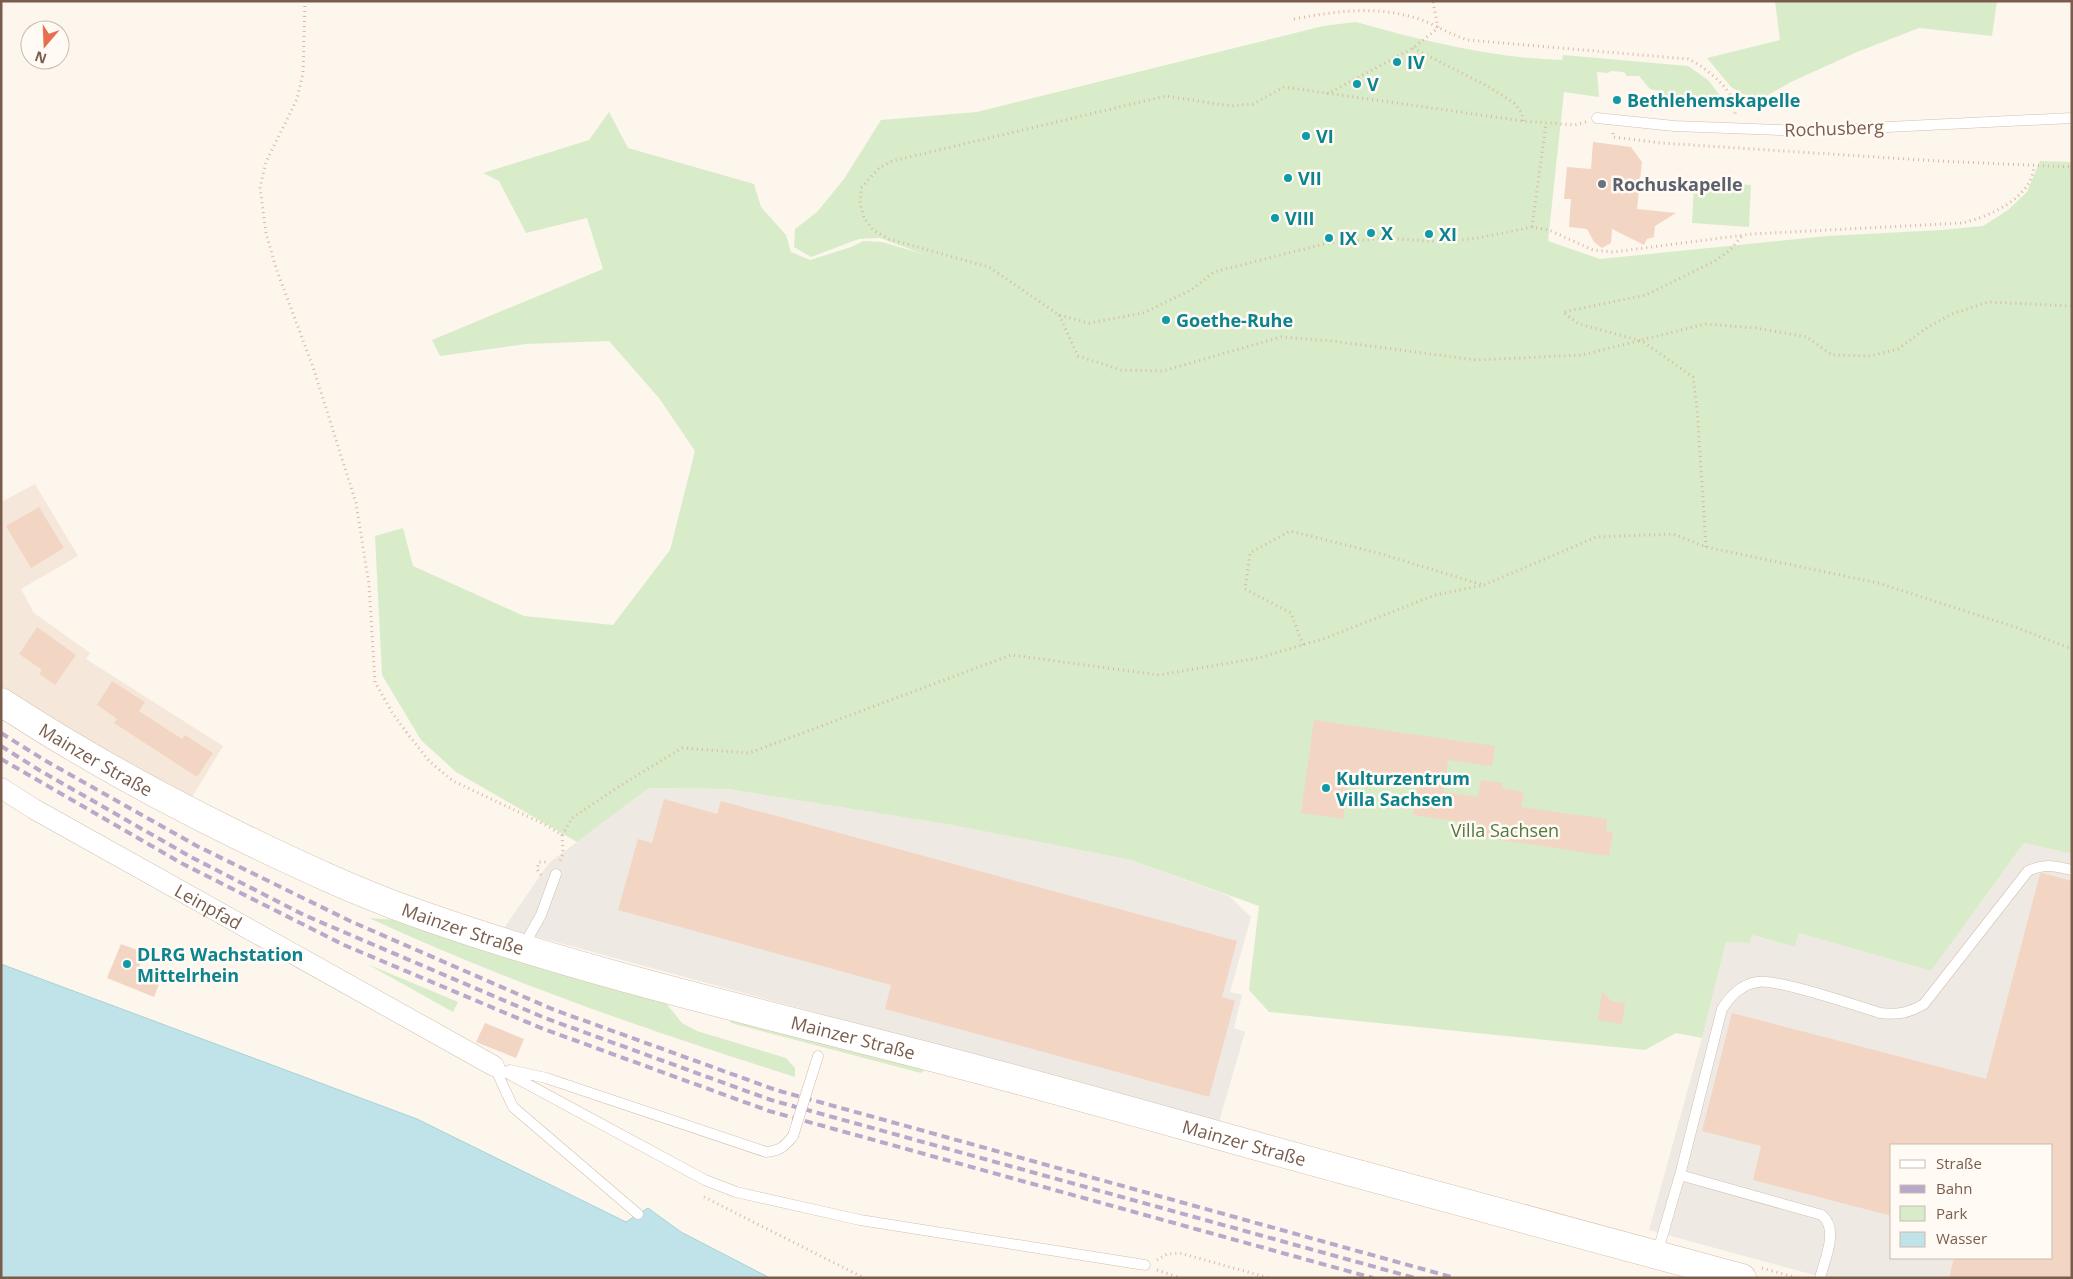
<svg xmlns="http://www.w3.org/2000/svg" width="2073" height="1279" font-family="'Open Sans',sans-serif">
	<rect width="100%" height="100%" fill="#fdf6ec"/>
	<path fill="#f5e8da" d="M35 484 78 556 21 589 34 613 90 653 86 659 223 746 189 802 1 697V502Z"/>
	<path fill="#efe9e4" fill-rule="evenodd" d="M649 788 728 789 952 825 1131 860 1229 896 1251 917 1230 992 1242 995 1234 1028 1245 1032 1219 1122 504 928 549 863Z
		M2024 843 2072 854V1278H1825L1649 1230 1702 1038 1726 942 1750 943 1752 935 1795 947 1799 933 1931 971ZM1892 1145H2052V1258H1892Z"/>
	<path fill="#d8ecc9" d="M1775 1H1997L1992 36 1919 28 1857 52 1791 82 1756 102 1731 87 1707 58 1780 40Z
		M1356 22C1423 41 1493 58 1562 60L1563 55 1688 66 1708 80 1721 97 1662 98V92L1650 89 1639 76H1627L1624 72 1611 71 1608 73 1597 72 1599 97 1564 92 1548 241 1600 259 1827 236 1942 230 1983 226 2008 210 2027 192 2040 161 2072 162V854L2024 843 1931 971 1799 933 1795 947 1752 935 1750 943 1726 942 1702 1038 1676 1033 1645 1050 1269 1012 1249 990 1259 906 1131 860 952 825 728 789 649 788 577 842 456 772 421 740 382 675 375 536 403 528 413 566 524 616 613 625 670 550 695 451 659 398 609 341 526 344 440 356 432 340 603 269 587 218 526 233 499 181 483 173 589 140 609 112 628 148 754 184 761 207 786 235 791 252 810 260 851 247 863 241 882 242 923 254 880 238 859 239 811 257 794 247 795 229 817 212 844 179 881 120 977 112 1323 26Z
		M1694 181 1751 185 1749 227 1692 223Z
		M369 918 397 920 661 997 682 1023 697 1031 786 1058 795 1068V1077C650 1031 507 982 369 918Z
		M367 964 458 1002 453 1012Z
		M728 1015 926 1069 921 1073 731 1023Z"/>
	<path fill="#bfe3e8" stroke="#a5d3da" d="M1 964 417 1119 626 1222 648 1208 681 1232 770 1278H1Z"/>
	<path fill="#f3d5c3" d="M1593 142 1631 147 1642 162 1637 209 1676 213 1655 226 1654 237 1647 239 1644 245 1612 229 1611 243 1602 248 1594 242 1587 229 1569 227 1571 199H1564L1567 167 1591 169Z
		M39 507 64 548 31 568 6 526Z
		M37 627 76 655 55 685 39 674 42 670 19 654Z
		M112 681 145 702 139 711 182 739 185 735 213 753 197 777 114 723 117 719 97 705Z
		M1314 720 1495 746 1492 766 1448 760 1444 792 1478 797 1481 780 1503 783 1502 788 1524 792 1521 807 1607 819 1606 831 1613 832 1609 856 1468 835 1470 823 1413 815 1417 787 1349 777 1343 819 1301 813Z
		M664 799 717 814 721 801 1237 941 1222 997 1235 1001 1209 1097 885 1009 891 985 618 910 638 839 652 843Z
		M2042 873 2072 881V1278H1949L1954 1258H2052V1145H1892V1216L1753 1180 1761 1146 1702 1131 1732 1013 1986 1079 2040 874Z
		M121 944 145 953 139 967 162 976 154 997 107 978Z
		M1602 991 1611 1001 1625 1003 1622 1024 1598 1020Z
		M485 1023 524 1039 516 1058 476 1042Z"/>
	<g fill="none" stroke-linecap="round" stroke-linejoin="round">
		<defs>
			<path id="lane" d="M1597 118 1674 126 1807 131 2072 118
				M523 947 541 915 556 874
				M494 1066 705 1180 736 1192 860 1220 1145 1265
				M494 1066 513 1107 638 1214
				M510 1070 546 1078 766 1152C780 1151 785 1146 793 1136
				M807 1091 818 1056
				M1680 1175 1722 1009C1731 995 1741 985 1757 982 1776 978 1857 1006 1880 1013 1898 1015 1909 1013 1924 1004L2028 871C2045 863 2054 866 2072 870
				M1657 1254 1680 1175 1822 1215C1839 1230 1825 1258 1820 1278"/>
			<g id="street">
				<path id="s1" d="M1 788 34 809 494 1066"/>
			</g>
			<g id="secondary">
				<path id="s2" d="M1 702C79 753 159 797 243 838 299 865 354 891 413 912 593 976 780 1017 965 1066 1091 1099 1215 1135 1340 1169 1474 1206 1608 1242 1742 1278"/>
			</g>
		</defs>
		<use href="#lane" stroke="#d1beb0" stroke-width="11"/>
		<use href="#street" stroke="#d1beb0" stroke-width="21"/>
		<use href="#secondary" stroke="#d6c0b0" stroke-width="29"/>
		<path stroke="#d9b8a5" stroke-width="3" stroke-dasharray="1 4" stroke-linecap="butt" d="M305 1 303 73 297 99 266 162 260 187 266 233 276 268 314 370 356 503 369 585 375 682 393 714 407 733 429 761 453 781 544 824 562 835 563 853 560 861
			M1294 19C1337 11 1376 5 1419 19 1436 25 1451 35 1468 40L1688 59C1701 64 1724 83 1730 95 1734 101 1735 108 1735 114
			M1413 48 1489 87 1514 103 1522 113 1523 121
			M1327 94 1413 48 1438 28 1433 1
			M1586 122 1575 125 1523 121 1284 87 1253 104 1230 106 1166 96 892 161 879 168 861 188 860 203 864 218 873 230 889 239 989 267 1059 315 1089 323 1143 313 1191 290 1214 272 1328 243 1385 238 1443 242 1478 238 1532 227 1549 230 1593 250 1613 252 1752 234 1962 223C1989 217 2032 198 2034 166
			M1613 133V137L1661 143 1938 161 2072 167
			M1532 227 1546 124
			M1059 315 1078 356 1121 370 1163 371 1281 337 1332 341 1476 360 1582 355 1705 324 1756 328 1807 337 1832 355 1870 356 1898 349 1928 327 1952 314 1988 302 2072 306
			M1706 547 1697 408 1693 377 1642 341 1579 324 1563 312 1646 295 1715 261 1730 250 1742 236
			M1303 645 1291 613 1245 589 1250 553 1290 531 1378 553 1483 585
			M562 835 572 818 623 784 682 748 749 753 1011 655 1159 675 1258 658 1323 639 1435 595 1484 585 1596 537 1673 534 1706 547 1878 583 2015 627 2072 649
			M541 875 537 869 539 862H549
			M704 1197 864 1278
			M1157 1260 1167 1254 1180 1253 1269 1278
			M1762 1268 1797 1278
			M1157 1270 1180 1278"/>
		<use href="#lane" stroke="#fff" stroke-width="10"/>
		<use href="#street" stroke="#fff" stroke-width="20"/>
		<use href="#secondary" stroke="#fff" stroke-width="28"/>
		<path stroke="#b9a8c9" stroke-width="4" stroke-dasharray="8 5" stroke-linecap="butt" d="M1 733 46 761 197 846 350 921 552 1009 776 1090 1455 1278
			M1 746 39 770 191 857 304 915 545 1018 771 1100 1415 1278
			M1 759 183 864 344 945 541 1028 769 1111 1373 1278"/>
		<defs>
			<path id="lane-bridge" d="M793 1136 807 1091"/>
		</defs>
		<use href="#lane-bridge" stroke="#d1beb0" stroke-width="11" stroke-linecap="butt"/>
		<use href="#lane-bridge" stroke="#fff" stroke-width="10"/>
	</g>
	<g fill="#0f9aa8" stroke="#fffaf3" stroke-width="2">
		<circle cx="1397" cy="62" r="5"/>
		<circle cx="1357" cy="84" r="5"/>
		<circle cx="1617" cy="100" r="5"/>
		<circle cx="1306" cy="136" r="5"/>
		<circle cx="1288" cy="178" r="5"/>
		<circle cx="1275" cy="218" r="5"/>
		<circle cx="1371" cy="233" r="5"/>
		<circle cx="1429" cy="234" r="5"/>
		<circle cx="1329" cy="238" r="5"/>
		<circle cx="1166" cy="320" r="5"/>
		<circle cx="1326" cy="788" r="5"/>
		<circle cx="127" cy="964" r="5"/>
	</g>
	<circle fill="#6b7280" stroke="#fffaf3" stroke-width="2" cx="1602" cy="184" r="5"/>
	<g text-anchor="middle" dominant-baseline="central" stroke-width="5" stroke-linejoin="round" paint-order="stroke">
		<g font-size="18" font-weight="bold" fill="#0d838f" stroke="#fffaf3" text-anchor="start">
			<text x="1407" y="62">IV</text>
			<text x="1367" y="84">V</text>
			<text x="1627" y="100">Bethlehemskapelle</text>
			<text x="1316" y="136">VI</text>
			<text x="1298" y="178">VII</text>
			<text x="1285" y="218">VIII</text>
			<text x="1381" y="233">X</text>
			<text x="1439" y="234">XI</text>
			<text x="1339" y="238">IX</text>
			<text x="1176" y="320">Goethe-Ruhe</text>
			<text x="1336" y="778">Kulturzentrum<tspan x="1336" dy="21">Villa Sachsen</tspan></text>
			<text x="137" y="954">DLRG Wachstation<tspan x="137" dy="21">Mittelrhein</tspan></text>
		</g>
		<g font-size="18" fill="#7a5c4d" stroke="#fffaf3">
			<text transform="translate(1834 128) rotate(-2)">Rochusberg</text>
			<text stroke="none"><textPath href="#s2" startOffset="111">Mainzer Straße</textPath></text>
			<text stroke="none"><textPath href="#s1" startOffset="239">Leinpfad</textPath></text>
			<text stroke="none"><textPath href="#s2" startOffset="516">Mainzer Straße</textPath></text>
			<text stroke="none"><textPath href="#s2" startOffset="921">Mainzer Straße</textPath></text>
			<text stroke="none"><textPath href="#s2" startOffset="1326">Mainzer Straße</textPath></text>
		</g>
		<g font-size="18" font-weight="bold" fill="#5b616d" stroke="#fffaf3" text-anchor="start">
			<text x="1612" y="184">Rochuskapelle</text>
		</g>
		<g font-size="18" fill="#537a41" stroke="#fffaf3">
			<text x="1505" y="830">Villa Sachsen</text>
		</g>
	</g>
	<rect width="2073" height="1279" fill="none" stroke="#7a5c4d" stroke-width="5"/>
	<rect x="1890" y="1144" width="162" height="115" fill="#fffaf3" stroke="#cabbb1"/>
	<rect x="1900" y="1160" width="25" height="8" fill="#ffffff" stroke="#cabbb1"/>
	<text x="1936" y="1169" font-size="15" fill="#7a5c4d">Straße</text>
	<rect x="1900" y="1185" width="25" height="8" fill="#b9a8c9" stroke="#cabbb1"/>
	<text x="1936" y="1194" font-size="15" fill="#7a5c4d">Bahn</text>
	<rect x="1900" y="1206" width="25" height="15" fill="#d8ecc9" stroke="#cabbb1"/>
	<text x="1936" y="1219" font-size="15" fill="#7a5c4d">Park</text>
	<rect x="1900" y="1232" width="25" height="15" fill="#bfe3e8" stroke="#cabbb1"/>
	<text x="1936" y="1244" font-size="15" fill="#7a5c4d">Wasser</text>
	<g transform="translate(45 45) rotate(199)"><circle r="24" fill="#fffaf3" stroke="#cabbb1"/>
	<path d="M0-4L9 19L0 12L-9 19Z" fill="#e76f51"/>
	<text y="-8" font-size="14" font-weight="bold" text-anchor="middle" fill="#7a5c4d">N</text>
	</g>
</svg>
